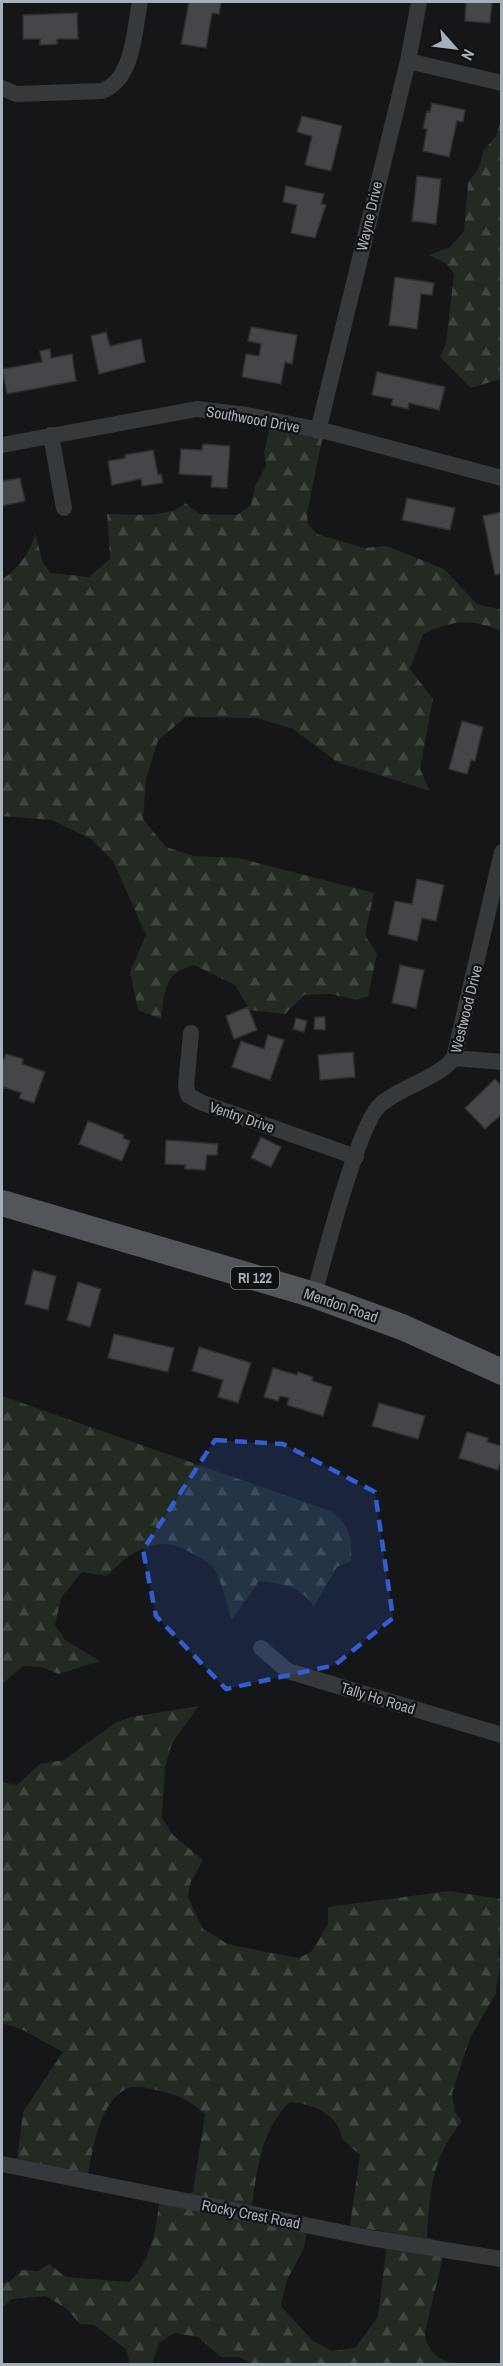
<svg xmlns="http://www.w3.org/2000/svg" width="503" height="2366" font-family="'Archivo Narrow',sans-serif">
	<defs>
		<pattern id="forest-firs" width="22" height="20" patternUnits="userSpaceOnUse" patternTransform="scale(1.5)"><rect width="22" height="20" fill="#222a22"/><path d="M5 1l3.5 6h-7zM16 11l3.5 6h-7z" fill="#3f4640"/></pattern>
	</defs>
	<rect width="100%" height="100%" fill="#151617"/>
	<path fill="url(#forest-firs)" fill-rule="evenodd" d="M501 119V379L471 388 440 357 446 343 454 274 445 263 429 255 450 247 464 231 468 183 479 168 483 151 496 136Z
		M271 420 324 431 307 513 308 524 317 534 364 548 387 546 444 569 477 604 498 609 501 608V631C468 618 456 620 423 634L410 669 433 699 420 769 430 791 337 762 293 729 257 718 186 717 158 740 146 780 143 819 166 847 194 856 239 858 374 893 365 935 377 954 368 996 356 1000 331 994 304 995 285 1014 250 1010 235 985 194 965C163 973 165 991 161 1019L138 1010 130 972 146 935 113 861 91 839 52 820 2 816V579C17 571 32 550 35 533L43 563 51 573 89 577 110 559 107 514C128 514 171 519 185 503L200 514 237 515 251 505 255 486 266 466 264 453Z
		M2 1396 333 1512C351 1528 352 1538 351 1561L337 1567 314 1606C297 1584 285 1585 259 1581L232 1620C226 1605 223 1585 215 1571 211 1563 201 1558 193 1554 158 1532 133 1550 107 1576L82 1572 61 1598 55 1625 65 1640 100 1661 59 1674 41 1667 23 1666 2 1684Z
		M199 1706 172 1743 165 1767 162 1818 173 1835 203 1860 190 1884 188 1897 203 1929 226 1943 236 1946 299 1958 312 1951 328 1924V1907L449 1891 501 1899V1936L498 1953C503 1967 496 1979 496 1993L470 2038 452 2093 455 2112 462 2121C431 2160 430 2189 427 2237L446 2244 425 2332C426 2350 438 2361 456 2364H253L239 2357H221L198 2337 174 2333 159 2343 152 2364H130L126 2349 94 2325 80 2324 67 2309 46 2296 12 2299 2 2308V2284L10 2281 22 2270 38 2271 49 2264 66 2277 129 2282C154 2258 156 2224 161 2191L187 2194 193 2192 205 2114C186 2098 180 2096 156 2090 148 2088 136 2085 128 2088 100 2100 93 2148 88 2174L17 2160 23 2112 63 2052 23 2030 2 2023V1782L17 1785 40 1764 64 1760 115 1723 131 1717ZM290 2102C313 2104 339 2114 342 2139L360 2155 350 2225 355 2227 387 2232 388 2235 378 2317 355 2348 332 2351 313 2341 281 2306 286 2282 303 2250 310 2221 252 2205C257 2169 262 2128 290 2102Z"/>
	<path fill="#44464a" stroke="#2f3033" stroke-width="1.5" d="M189 2H221L219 14 212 13 206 48 181 44Z
		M462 2H492L490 23 465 21 466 3Z
		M77 13 78 39H57V44L40 45V39H23V15Z
		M432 103 465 110 463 122 457 121 449 157 423 151 427 129 423 128 427 111 430 112Z
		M302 116 342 126 331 171 305 165 312 136 297 132Z
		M417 176 441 179 436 224 412 221Z
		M286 186 324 194 321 204 326 205 315 238 291 233 297 205 283 202Z
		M395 277 434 283 432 295 421 294 417 329 389 325Z
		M251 327 297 335 292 364 285 362 281 384 242 377 246 354 259 356 261 344 248 341Z
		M106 332 110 346 141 339 145 362 99 374 91 336Z
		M50 349 51 358 72 354 76 381 7 394 2 369 42 362 40 351Z
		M377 372 445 387 439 410 409 403 408 409 391 405 393 399 372 395Z
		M203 444 230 446 227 488 211 487 212 476 179 474 181 449 202 450Z
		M153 450 158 475 161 474 163 483 142 486 141 479 112 485 108 461 125 458V455Z
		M2 478V481L20 478 25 501 2 506Z
		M407 498 455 508 450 530 402 520Z
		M502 512V573L495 575 483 516Z
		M462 721 483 727 475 761 471 760 467 774 449 769Z
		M417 879 444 885 436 921 422 918 417 941 388 934 395 901 412 904Z
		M400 965 424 970 416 1008 392 1003Z
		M248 1007 257 1030 234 1039 226 1016Z
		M315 1017H325V1030L314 1029Z
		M296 1018 307 1021 304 1032 293 1029Z
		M268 1035 284 1040 270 1080 232 1067 241 1041 264 1049Z
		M353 1052 355 1077 320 1080 318 1055Z
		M6 1054 23 1059 22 1064 45 1072 34 1103 19 1098 21 1093 4 1087 2 1094V1060L3 1061Z
		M495 1079 502 1086V1114L485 1129 465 1108Z
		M88 1121 124 1135 123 1138 130 1141 122 1161 79 1144Z
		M261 1137 281 1147 271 1167 251 1158Z
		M166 1140 218 1144 217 1155H207L205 1170 185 1169V1165L165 1164Z
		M33 1270 56 1276 48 1310 25 1304Z
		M78 1282 101 1289 90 1327 67 1320Z
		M114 1334 174 1348 168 1372 108 1358Z
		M199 1347 251 1363 238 1403 218 1397 223 1380 192 1371Z
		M273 1368 297 1375 298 1372 313 1377 312 1381 332 1387 323 1416 287 1405 289 1398 280 1396 278 1401 264 1397Z
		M379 1403 425 1416 418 1439 372 1426Z
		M467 1432 488 1438 487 1442 502 1446V1457L498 1470 459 1458Z"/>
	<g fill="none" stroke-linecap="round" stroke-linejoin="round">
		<path stroke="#36393c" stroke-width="16" d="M408 61 502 83
			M2 88 16 94 102 91C134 79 134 30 140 2
			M318 431 408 61 419 2
			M51 435 64 508
			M2 445 197 409 247 415 333 433 502 478
			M191 1033 186 1086 188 1095 200 1102 356 1157
			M454 1058 502 1062
			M314 1295C323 1262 359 1121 381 1104 401 1087 440 1077 454 1058L502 852
			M261 1648 288 1671 502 1735
			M2 2164 370 2238 502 2259"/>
		<path stroke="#52565b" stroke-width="26" d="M2 1203 314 1295 402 1327 502 1372"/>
	</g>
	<path fill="#325dd3" fill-opacity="0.2" stroke="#325dd3" stroke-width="4.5" stroke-dasharray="12 8" stroke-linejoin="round" d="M215 1440 283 1444 375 1492 393 1618 335 1665 226 1689 156 1616 143 1550Z"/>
	<g text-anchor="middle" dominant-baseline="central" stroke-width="4.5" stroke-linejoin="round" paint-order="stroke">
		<rect fill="#101112" stroke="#7a8086" stroke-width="1.5" x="231" y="1267" width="48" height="22" rx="4.5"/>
		<g font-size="14" font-weight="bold" fill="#a7afb8">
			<text x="255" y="1278">RI 122</text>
		</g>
		<g font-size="15" fill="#a7afb8" stroke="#101112">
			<text transform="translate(369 216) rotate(-77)">Wayne Drive</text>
			<text transform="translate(253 419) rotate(10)">Southwood Drive</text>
			<text transform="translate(466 1009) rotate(-76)">Westwood Drive</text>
			<text transform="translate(242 1117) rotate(19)">Ventry Drive</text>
			<text transform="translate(341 1305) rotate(19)">Mendon Road</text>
			<text transform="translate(378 1698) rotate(17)">Tally Ho Road</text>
			<text transform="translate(251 2214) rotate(11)">Rocky Crest Road</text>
		</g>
	</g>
	<rect width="503" height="2366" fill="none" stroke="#a7afb8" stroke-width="6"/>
	<g transform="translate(455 48) rotate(118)" stroke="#101112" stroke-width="4.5" paint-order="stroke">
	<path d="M0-4.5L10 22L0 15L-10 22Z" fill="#a7afb8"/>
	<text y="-9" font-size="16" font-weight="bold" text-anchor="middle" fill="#a7afb8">N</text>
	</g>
</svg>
